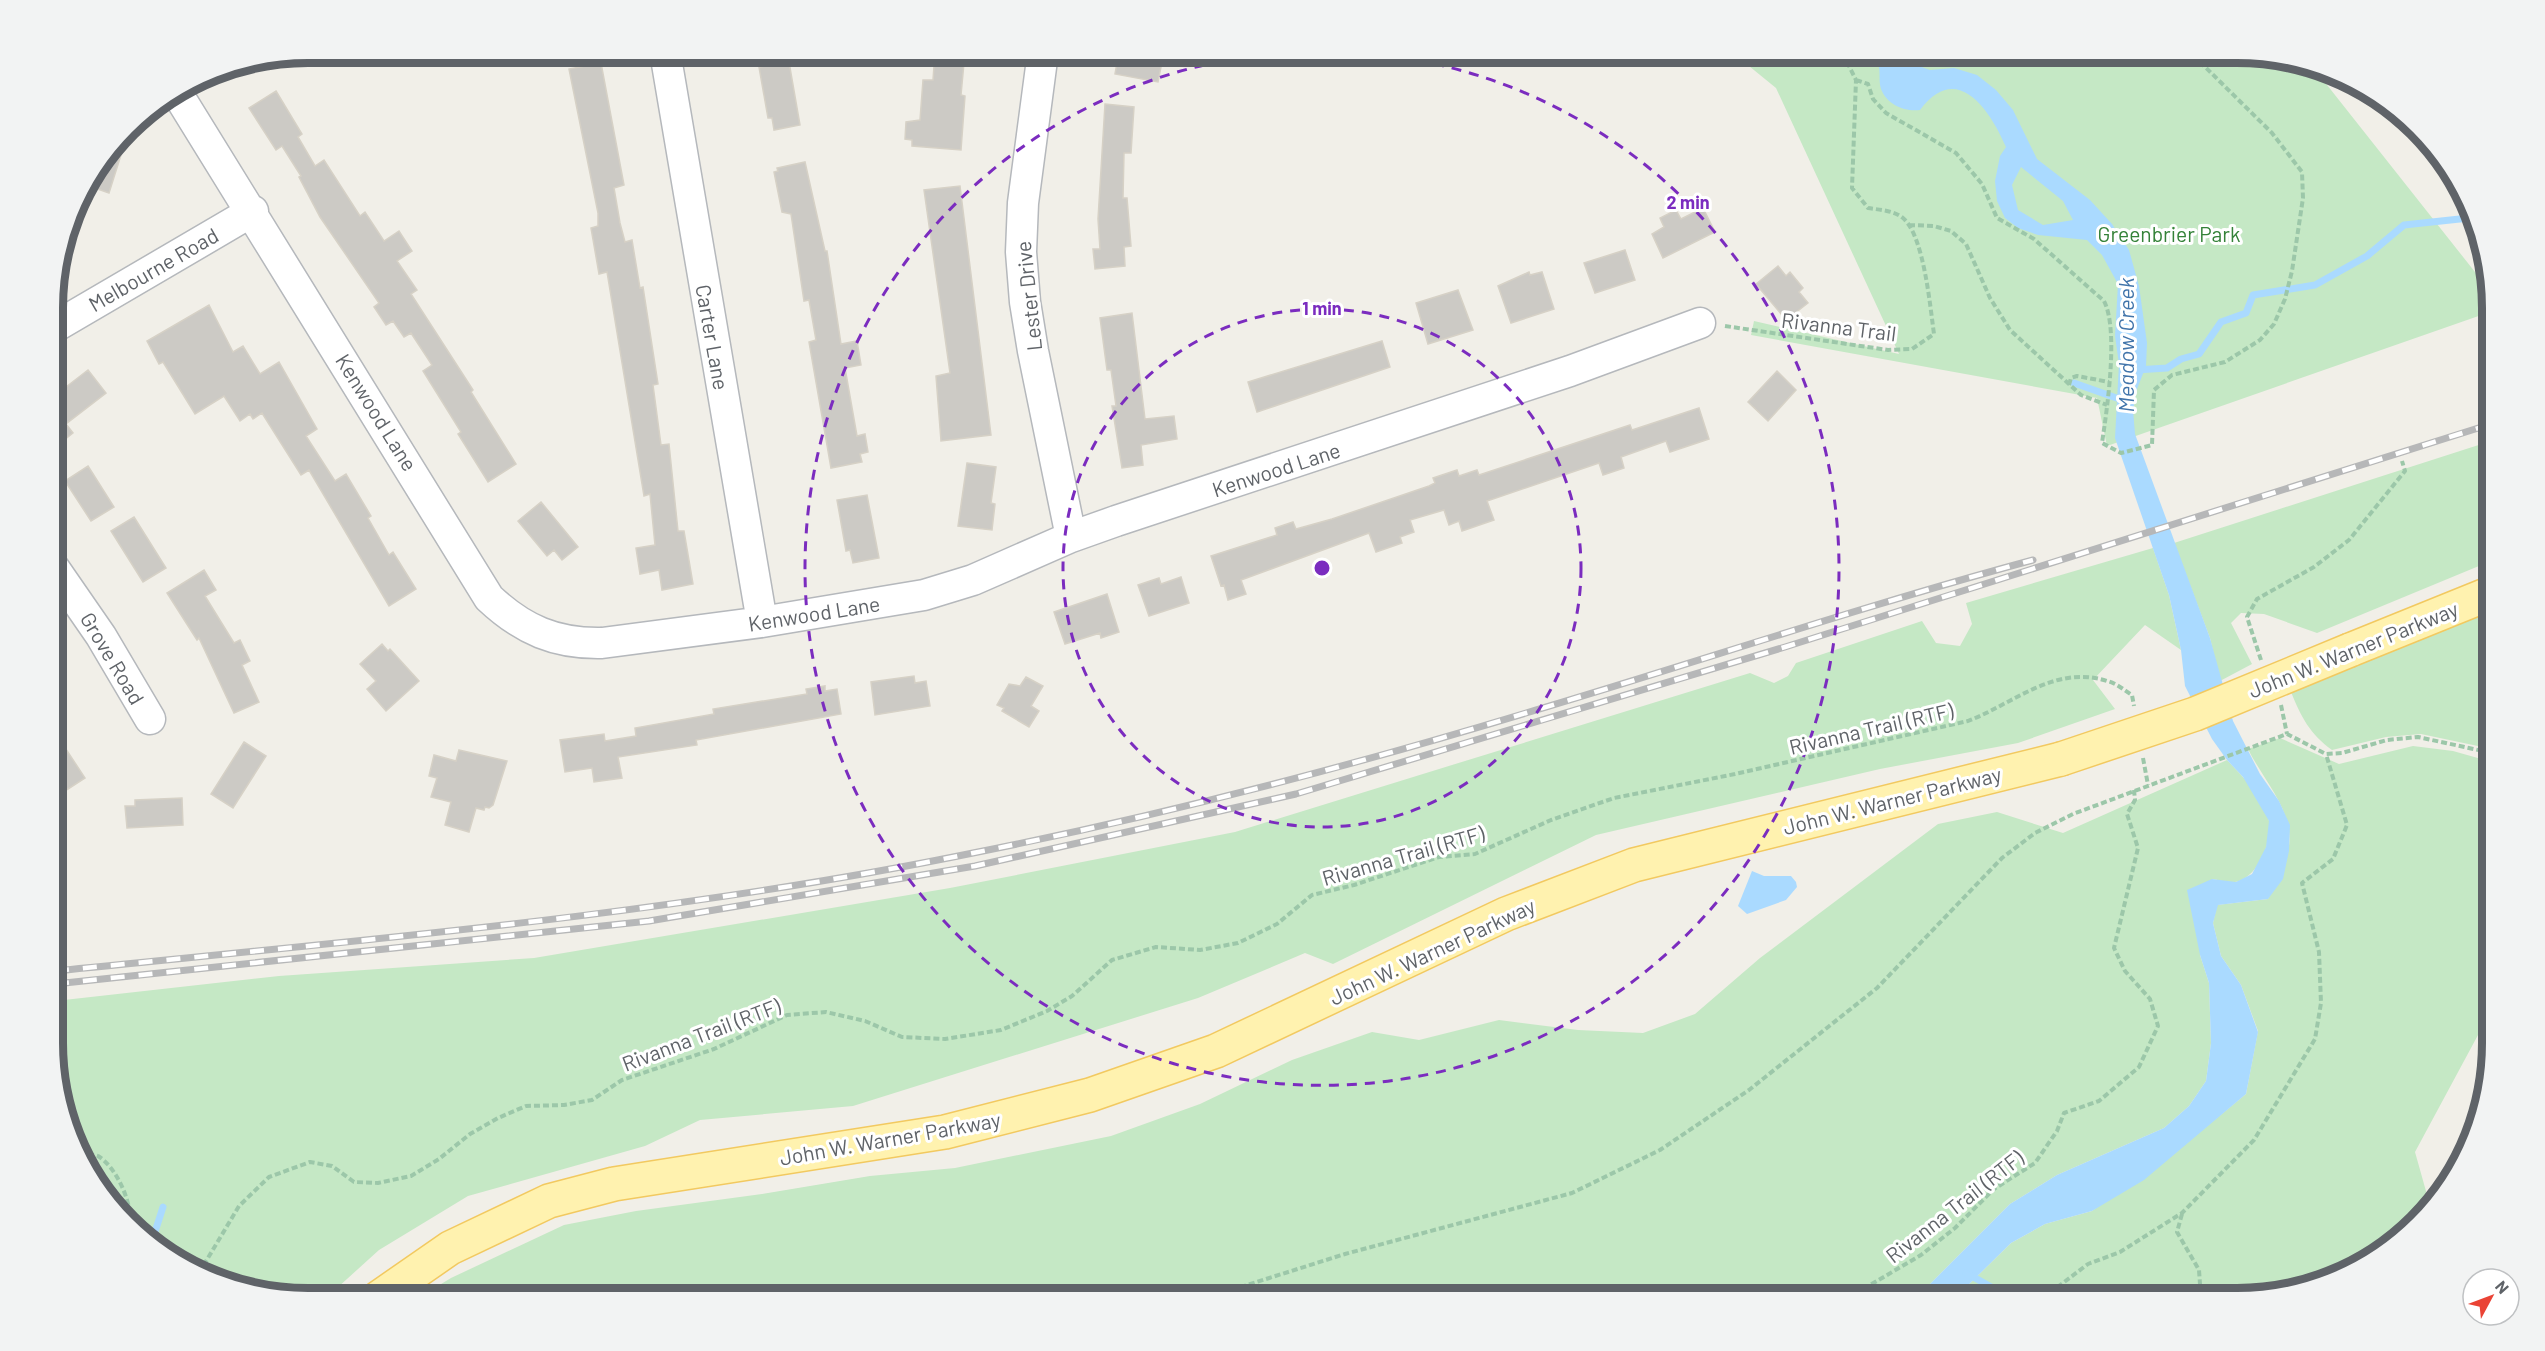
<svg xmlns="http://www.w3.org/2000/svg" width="2545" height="1351" font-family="Barlow,sans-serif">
	<rect width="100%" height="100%" fill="#f1efe8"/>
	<path fill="#c5e8c5" d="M2237 52 2316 71 2490 291V312L2107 446 2097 398 1751 335 1754 321 1899 354 1776 88 1733 53Z
		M2491 441V561L2317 633 2264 614 2241 613 2231 623 2252 664 2220 681 2210 638 2174 543Z
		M2153 548 2169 595 2181 650 2145 625 2093 680 2115 709 2018 743 1880 769 1596 835 1333 964 1305 953 1198 998 853 1106 700 1120 645 1146 468 1196 379 1250 326 1298H308L195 1272 105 1198 72 1140 55 1077V1001L279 976 534 958 950 888 1235 832 1750 673 1774 683 1788 676 1796 663 1922 621 1936 643 1960 646 1972 624 1966 603Z
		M2491 608 2492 749 2421 734 2386 737 2332 750C2310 734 2301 717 2291 692Z
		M2280 738 2339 764 2413 746 2453 751 2492 762V1009L2415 1152 2431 1209 2379 1256 2319 1285 2253 1298H1955L2011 1243 2045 1224 2092 1211 2184 1145 2246 1094 2258 1031 2241 985 2221 956 2213 923 2217 905 2268 899C2274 884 2285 867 2288 851 2297 814 2263 780 2248 749Z
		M2227 760C2242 776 2265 798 2269 821 2273 841 2257 879 2235 882 2229 883 2219 880 2212 879L2200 955 2209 983 2211 1043 2206 1081 2189 1106 2164 1128 2057 1175 2010 1204 1916 1298H418L451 1278 564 1225 636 1211 762 1194 870 1176 955 1168 1111 1136 1200 1104 1292 1060 1372 1032 1419 1040 1499 1020 1578 1030 1643 1033 1695 1014 1760 958 1938 824 1997 812 2063 833Z"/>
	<path fill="#aadaff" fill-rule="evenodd" d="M1872 53H1894L1907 62 1930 70 1954 68 1977 75 1996 90 2013 110 2037 159 2090 200 2112 224 2129 250 2139 286 2147 343 2146 366 2137 389 2133 410 2135 434 2210 638 2233 721 2260 774 2279 801 2290 825 2289 851 2283 879 2268 899 2218 905 2213 923 2221 956 2241 985 2258 1032 2246 1094 2144 1180 2092 1211 2045 1224 2011 1243 1955 1298H1916L2010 1204 2057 1175 2164 1128 2189 1106 2206 1081 2211 1043 2209 983 2200 955 2187 890 2212 879 2236 882 2252 874 2266 847 2269 821 2243 777 2227 760 2212 739 2185 686 2181 650 2169 595 2115 438 2119 364 2115 336 2118 284 2102 255 2087 240 2038 235 2018 228 2005 218 1997 201 1995 181 2000 156 2006 147C1990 110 1957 60 1920 110 1905 112 1887 105 1881 89 1877 75 1884 69 1872 53ZM2021 167 2063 201 2073 220 2043 225 2018 210 2012 185Z
		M1752 871 1764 876H1791L1796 882 1797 887 1786 900 1747 914 1738 906Z"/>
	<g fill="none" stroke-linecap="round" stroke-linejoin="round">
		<path stroke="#aadaff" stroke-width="7" d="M2136 370 2167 368 2181 359 2199 354 2221 322 2246 313 2253 295 2315 285 2367 256 2404 225 2469 218
			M2074 383 2125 401
			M153 1238 163 1207
			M1966 1273 2011 1298"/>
	</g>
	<path fill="#cccac5" stroke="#d6d1c6" stroke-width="1.5" d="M935 52H965L961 95 965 96 961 150 912 146V140L905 139 906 122 920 120 923 80H933Z
		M1119 52H1164L1158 82 1115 74Z
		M789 62 800 125 774 130 772 118H768L759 67Z
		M601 63 624 185 614 188 620 223 625 242 632 240 640 288 643 287 658 384 653 385 661 445 669 444 678 531H684L693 584 662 590 659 570 640 574 636 548 655 545 650 494 644 496 607 272 599 274 591 228 598 226V213L569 69Z
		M276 91 302 134 298 137 315 166 324 160 360 216 365 212 384 241 399 231 412 251 397 261 417 290 411 294 473 390 471 392 516 464 488 482 458 434 461 432 423 371 432 365 411 333 404 337 393 321 386 325 374 307 379 303 320 217 299 177 301 176 282 146 276 150 249 108Z
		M1105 104 1134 107 1131 153H1124L1123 198H1127L1131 246 1124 247 1125 266 1095 269 1093 249H1100L1098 219Z
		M125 135 127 136 109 193 86 185Z
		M805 162 825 251H827L841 344 857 341 861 365 845 368 857 436 865 434 868 452 860 454 862 462 831 468 809 342 816 340 809 300 804 301 791 214 782 212 774 172 778 171 777 168Z
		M960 186 991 435 941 441 936 376 950 373 924 190Z
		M1703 208 1715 232 1663 258 1652 234 1664 227 1660 218 1676 210 1681 219Z
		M1625 250 1635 280 1595 293 1584 263Z
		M1778 266 1786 276 1790 272 1803 288 1799 292 1808 303 1790 317 1786 312 1782 315 1756 284Z
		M1529 272 1530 275 1542 272 1554 309 1511 323 1498 286Z
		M1458 290 1473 330 1428 344 1416 303Z
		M209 305 233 352 243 346 260 374 279 362 317 429 306 436 335 481 346 474 371 516 368 518 389 555 393 552 416 589 389 606 309 470 301 475 262 413 253 419 250 414 240 421 224 396 195 414 163 362 159 364 147 341Z
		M1132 313 1145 419 1174 416 1177 439 1141 445 1143 465 1122 468 1112 406H1116L1111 370H1107L1100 318Z
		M1382 341 1390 367 1257 412 1248 382Z
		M88 370 106 393 66 424 73 433 53 449V397Z
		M1777 371 1796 390 1768 421 1748 402Z
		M1699 408 1709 439 1670 452 1666 441 1621 457 1624 468 1603 475 1599 463 1487 501 1494 520 1462 531 1459 521 1449 525 1444 510 1410 520 1414 532 1400 537 1402 543 1376 552 1369 533 1241 580 1246 594 1228 600 1224 585 1221 586 1211 556 1277 535 1275 528 1293 522 1296 529 1332 519 1429 486 1435 483 1433 478 1457 470 1459 476 1477 470 1479 475 1630 425 1632 430Z
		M967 463 996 467 991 503 995 504 992 530 958 526Z
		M88 466 114 507 91 521 65 481Z
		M867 495 879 558 853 563 850 550 846 551 837 500Z
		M541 502 578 547 562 560 554 550 547 556 518 521Z
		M134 517 166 568 143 582 111 531Z
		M204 570 216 590 205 596 234 643 240 640 250 661 242 665 259 702 234 713 199 638 197 640 167 593Z
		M1181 577 1189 603 1149 616 1138 585 1159 578 1161 584Z
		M1107 594 1119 632 1101 638 1100 633 1065 644 1054 612Z
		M382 644 388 651 390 649 419 681 386 711 367 689 376 681 360 664Z
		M914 676 915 683 926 681 930 706 875 715 871 682Z
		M1026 677 1043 686 1031 706 1039 711 1029 727 1002 711 1004 708 997 705 1009 684 1020 686Z
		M825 686V691L837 689 841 714 696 740 697 745 618 757 622 778 594 782 592 768 565 772 560 740 604 734 605 741 636 736 635 728 714 714 713 709 807 694 806 689Z
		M54 731 85 778 62 793 54 780Z
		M244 742 266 756 233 808 211 794Z
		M459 750 507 761 493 805 489 808 485 807 484 810 476 808 469 832 445 825 451 802 431 797 437 778 429 776 434 755 456 761Z
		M182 798 183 825 127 828 125 806H135V800Z"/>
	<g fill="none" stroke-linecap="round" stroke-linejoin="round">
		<defs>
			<path id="minor" d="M665 52 762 622
				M1043 52 1023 203 1021 252 1025 302 1033 351 1071 537
				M177 93 489 598C523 630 556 644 602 643L762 622 924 595 973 580 1071 537 1116 521 1570 371 1700 323
				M53 328 253 211
				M54 568 101 636 150 719"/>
			<path id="major" d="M2350 650 2491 593
				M378 1298 450 1248 549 1201 614 1184 945 1132 1090 1095 1216 1051 1506 914 1634 865 2061 759"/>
		</defs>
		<use href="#minor" stroke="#b5b8bc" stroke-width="33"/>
		<use href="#major" stroke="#f2c960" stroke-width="36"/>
		<path stroke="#9cc7a9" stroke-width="4" stroke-dasharray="6 3" stroke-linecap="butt" d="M1856 80 1868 84 1873 99 1886 113 1956 153 1982 184 1997 218 2034 239 2104 301C2119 330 2107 409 2102 443L2121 453 2152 445 2154 390 2172 375 2225 362 2260 340 2274 324 2285 299 2292 271 2303 198 2302 172 2272 133 2190 52
			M1909 225 1934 226 1951 231 1966 244 1990 298 2010 330 2081 395 2107 405
			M1725 326 1888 350 1912 349 1934 334C1930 306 1924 236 1903 218 1893 210 1880 210 1868 208L1852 188 1856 80 1842 52
			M2069 385 2071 378 2077 376 2109 382
			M2261 660 2247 617 2257 599 2314 567 2349 540 2405 471 2402 461
			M2281 705 2287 734
			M2143 758 2148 785
			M79 1153C85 1154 93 1154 98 1156 116 1167 130 1199 130 1218
			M2182 1214 2177 1232 2199 1270 2201 1298
			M199 1273 239 1206 269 1177 310 1162 332 1166 354 1182 378 1183 411 1176 439 1159 470 1134 498 1118 526 1106 564 1105 592 1100 622 1080 714 1049 787 1015 826 1012 865 1021 902 1037 945 1039 1001 1030 1047 1011 1072 996 1112 960 1156 947 1200 950 1238 943 1277 924 1312 895 1354 885 1439 857 1475 854 1551 820 1614 798 1735 774 1968 721C2013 704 2055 664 2107 681 2116 683 2124 690 2132 695L2134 706
			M1206 1298 1345 1254 1572 1193 1660 1150 1749 1090 1877 988 2002 858 2035 833 2073 814 2287 734 2326 754 2342 753 2387 740 2418 737 2492 753
			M1848 1298 1921 1255 1955 1228 1994 1189 2035 1163 2057 1131 2064 1113 2099 1101 2139 1067 2158 1026 2150 999 2125 971 2114 948 2138 848 2127 814 2135 800 2134 790
			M2043 1298 2088 1264 2120 1252 2182 1213 2254 1140 2315 1039 2321 1003 2319 952 2302 883 2333 859 2347 825 2326 754"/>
		<use href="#minor" stroke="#fff" stroke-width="30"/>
		<use href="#major" stroke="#fff2af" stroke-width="33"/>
		<defs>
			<path id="rail" d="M55 971C362 940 670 915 973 853 1160 816 1344 768 1526 713 1695 663 1862 606 2033 560
				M55 984 649 921 975 866 1296 794 1785 647 2491 424"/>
		</defs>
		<use href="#rail" stroke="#b6b7b8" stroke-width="7"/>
		<use href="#rail" stroke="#fff" stroke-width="4.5" stroke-dasharray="14" stroke-linecap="butt"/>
		<defs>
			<path id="major-bridge" d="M2061 759 2195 714 2350 650"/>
		</defs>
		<use href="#major-bridge" stroke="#f2c960" stroke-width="36" stroke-linecap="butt"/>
		<use href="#major-bridge" stroke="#fff2af" stroke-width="33"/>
	</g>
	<g fill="none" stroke="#7b2cbf" stroke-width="3" stroke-dasharray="10 8">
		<circle cx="1322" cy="568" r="259"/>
		<path d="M1363 53A517 517 0 1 1 1281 53"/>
	</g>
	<g text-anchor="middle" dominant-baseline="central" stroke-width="6" stroke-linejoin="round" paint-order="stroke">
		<g font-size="21" fill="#348238" stroke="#fff">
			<text x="2169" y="233">Greenbrier Park</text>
		</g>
		<g font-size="21" fill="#5f6368" stroke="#fff">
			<text transform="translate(153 269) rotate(-30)">Melbourne Road</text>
			<text transform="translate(1028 296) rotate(-96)">Lester Drive</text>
			<text transform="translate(1839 326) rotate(7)">Rivanna Trail</text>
			<text transform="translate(713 337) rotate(80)">Carter Lane</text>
			<text transform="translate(377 412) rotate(58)">Kenwood Lane</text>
			<text transform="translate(1276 469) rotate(-18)">Kenwood Lane</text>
			<text transform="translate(814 613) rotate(-9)">Kenwood Lane</text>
			<text transform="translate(2353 649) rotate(-22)">John W. Warner Parkway</text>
			<text transform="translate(113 658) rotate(59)">Grove Road</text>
			<text transform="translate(1871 728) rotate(-13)">Rivanna Trail (RTF)</text>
			<text transform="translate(1892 800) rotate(-14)">John W. Warner Parkway</text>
			<text transform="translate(1403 855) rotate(-16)">Rivanna Trail (RTF)</text>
			<text transform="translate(1432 951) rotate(-25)">John W. Warner Parkway</text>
			<text transform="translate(701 1034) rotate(-21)">Rivanna Trail (RTF)</text>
			<text transform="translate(890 1138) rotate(-10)">John W. Warner Parkway</text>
			<text transform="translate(1954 1206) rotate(-38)">Rivanna Trail (RTF)</text>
		</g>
		<g font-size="22" font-style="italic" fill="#4174aa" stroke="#fff">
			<text transform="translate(2125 345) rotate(-90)">Meadow Creek</text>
		</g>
	</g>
	<path d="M0 0H2545V1351H0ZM308 63H2237A245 245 0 0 1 2482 308V1043A245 245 0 0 1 2237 1288H308A245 245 0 0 1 63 1043V308A245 245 0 0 1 308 63Z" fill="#f2f3f3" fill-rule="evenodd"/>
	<path fill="none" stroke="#5f6368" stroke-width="8" d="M308 63H2237A245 245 0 0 1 2482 308V1043A245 245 0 0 1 2237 1288H308A245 245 0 0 1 63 1043V308A245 245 0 0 1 308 63Z"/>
	<circle cx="1322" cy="568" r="9" fill="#7b2cbf" stroke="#fff" stroke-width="3"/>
	<g font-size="18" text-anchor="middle" font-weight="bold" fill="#7b2cbf" stroke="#fff" stroke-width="6" stroke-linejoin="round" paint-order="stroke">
		<text x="1688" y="209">2 min</text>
		<text x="1322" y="315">1 min</text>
	</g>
	<g transform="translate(2491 1297) rotate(49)"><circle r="28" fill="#ffffff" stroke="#bfc1c3" stroke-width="1.5"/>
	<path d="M0-4.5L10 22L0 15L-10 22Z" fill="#ea4335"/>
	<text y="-9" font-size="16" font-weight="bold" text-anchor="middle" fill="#5f6368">N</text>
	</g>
</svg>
